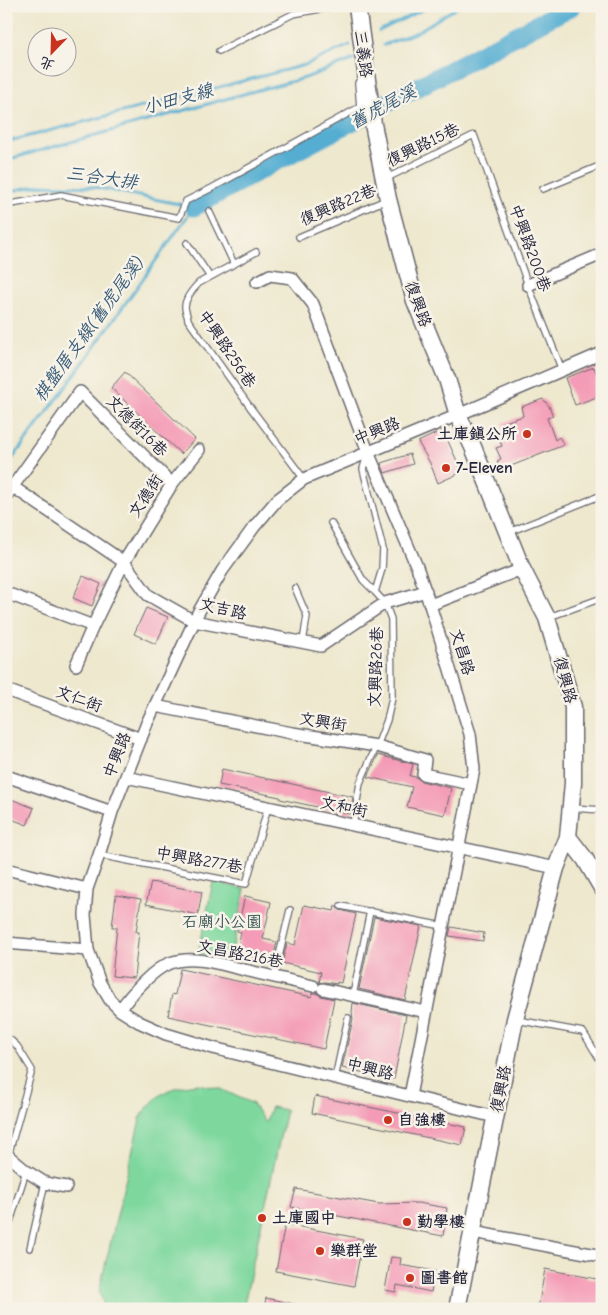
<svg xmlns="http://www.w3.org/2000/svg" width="608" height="1315" font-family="'Comic Neue','LXGW WenKai TC',sans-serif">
	<rect width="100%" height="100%" fill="#f7f3e8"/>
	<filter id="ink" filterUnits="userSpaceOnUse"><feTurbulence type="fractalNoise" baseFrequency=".02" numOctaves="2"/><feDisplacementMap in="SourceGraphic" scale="10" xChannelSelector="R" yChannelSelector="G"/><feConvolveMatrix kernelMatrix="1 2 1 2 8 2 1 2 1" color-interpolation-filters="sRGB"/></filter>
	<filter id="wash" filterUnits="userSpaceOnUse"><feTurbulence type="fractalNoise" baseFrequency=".0096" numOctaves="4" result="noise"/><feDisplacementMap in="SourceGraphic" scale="20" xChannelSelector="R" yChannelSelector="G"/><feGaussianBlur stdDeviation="1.12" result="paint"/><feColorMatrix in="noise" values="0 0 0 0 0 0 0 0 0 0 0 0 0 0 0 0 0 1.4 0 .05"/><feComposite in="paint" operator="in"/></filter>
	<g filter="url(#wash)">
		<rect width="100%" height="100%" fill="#eee8ce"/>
		<path fill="#7ed89e" stroke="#507d6c" d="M213 882 245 889 230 961 198 954Z
			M199 1084 221 1089 253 1104 265 1123 271 1107 286 1110 243 1309H105L99 1291 141 1115C161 1091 168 1087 199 1084Z"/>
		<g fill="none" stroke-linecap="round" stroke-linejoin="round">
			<path stroke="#55aed2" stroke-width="3" d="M379 31 430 6
				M384 45 417 32 459 6
				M6 142 305 65 350 45
				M6 160 258 90 305 78 355 59
				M6 192 40 185 94 187 194 207 63 391 6 467"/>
			<path stroke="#55aed2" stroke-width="19" d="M194 207 277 161 572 6"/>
		</g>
		<g id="blocks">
			<path fill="#f49cb7" d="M594 367 602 387V395L575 405 565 378Z
				M125 372 195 439 181 454 111 388Z
				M543 399 549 406 553 416 547 418 555 440 559 437 564 445 501 470 497 461 501 459 496 448 502 446 498 436 506 432 502 423 523 416 521 407Z
				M443 430 462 472 438 483 430 463 418 442Z
				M410 454 413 464 385 473 381 463Z
				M83 576 101 584 92 606 73 598Z
				M146 608 168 617 156 644 134 634Z
				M378 755 413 764 410 776 416 777 421 781 451 788 445 815 407 807 412 787 368 777Z
				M222 769 353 797 350 814 280 799V797L219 785Z
				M6 797 34 808 27 825 6 817Z
				M151 882 202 892 198 915 146 904Z
				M116 895 141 899 136 932H139L134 978 112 976 117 927H112Z
				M245 896 271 902 263 939 277 942 272 963 236 956 241 932 237 931Z
				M304 905 334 911 335 906 340 910 356 914 341 983 337 982V984L325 982 319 983 321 972 282 963 287 943 295 945Z
				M374 917 421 926 405 1000 359 989Z
				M451 927 484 933 483 941 449 936Z
				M180 969 312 997V993H316L321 996 334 999 324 1049 168 1016 172 994 175 995Z
				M353 1003 406 1015 394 1079 342 1068 353 1019 352 1012Z
				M315 1096 466 1127 462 1145 312 1113Z
				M296 1189 379 1204 418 1203 447 1208 443 1236 291 1207Z
				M285 1224 363 1239 354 1286 276 1271Z
				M391 1257 401 1258 400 1265 435 1271 431 1292 397 1285 396 1292 385 1290Z
				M545 1269 602 1280V1309H538Z
				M266 1298 298 1305 297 1309H264Z"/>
		</g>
	</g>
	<g filter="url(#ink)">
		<use href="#blocks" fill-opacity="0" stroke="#69676e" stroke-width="1"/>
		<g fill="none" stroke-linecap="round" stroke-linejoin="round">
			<defs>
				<path id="lane" d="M219 51 293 14 336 6
					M387 178 474 135 528 285 562 370
					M543 189 602 165
					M6 205 61 195 179 218 186 201 212 188 360 107 358 83 362 76
					M209 211 234 264
					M299 237 386 200
					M187 243 210 277
					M256 252 199 283C193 289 185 298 185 307 185 311 188 316 188 320L250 407 304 479
					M597 355 602 369
					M331 523 363 580 375 592 382 569 383 549 363 469 367 455
					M509 532 602 495
					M295 588 307 616 303 642
					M549 617 602 598
					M573 808 602 810
					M353 825 360 783 370 760 377 746 387 720 392 698 391 619 385 603 375 592
					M99 855 246 884 268 807
					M341 906 443 926
					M274 977 290 910
					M353 995 370 911
					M517 1020 583 1032 602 1063
					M6 1036 17 1046 32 1070 8 1156
					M335 1078 348 1018
					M6 1235 26 1171
					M30 1248 45 1183"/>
				<path id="street" d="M257 282 270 275 292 278 313 304 368 452 417 567 430 605 470 734 474 769 410 1096
					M528 285 602 254
					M13 487 124 562 148 595 194 621 321 646 385 603 426 591
					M6 496 80 392 172 484
					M6 593 93 626 124 562 172 484 199 450
					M430 605 522 569
					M76 665 93 626
					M6 690 141 739
					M155 706 292 733 377 746 425 760 423 774 471 784
					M6 776 112 812
					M126 777 556 868
					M6 869 87 889
					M6 943 88 950
					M323 989 426 1012
					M120 1010C130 995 153 969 170 963 195 954 225 966 249 971 270 976 291 981 313 986
					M495 1117 213 1048 166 1034 139 1022 120 1010 110 1000 100 983 88 950 85 915 87 889 99 855 112 812 147 723 198 613 222 571 254 527 277 500 304 479 458 415 602 353
					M6 1154 26 1171 45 1183 66 1187
					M473 1232 602 1256"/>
				<path id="secondary" d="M357 6 373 124 388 199 415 301 447 379 458 415 473 447 522 569 547 618 573 707V783L568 837 556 868 515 1019 457 1309
					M568 837 585 859 602 888"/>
			</defs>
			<use href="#lane" stroke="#69676e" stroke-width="8"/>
			<use href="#street" stroke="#69676e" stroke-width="14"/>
			<use href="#secondary" stroke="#69676e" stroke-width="19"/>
			<use href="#lane" stroke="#fff" stroke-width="5.5"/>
			<use href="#street" stroke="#fff" stroke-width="11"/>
			<use href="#secondary" stroke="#fff" stroke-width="16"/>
		</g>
	</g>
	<g fill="#c8321e" stroke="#f7f3e8" stroke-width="2">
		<circle cx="527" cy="434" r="5"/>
		<circle cx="446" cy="468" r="5"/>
		<circle cx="388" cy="1120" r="5"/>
		<circle cx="262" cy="1218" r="5"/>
		<circle cx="407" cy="1222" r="5"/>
		<circle cx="320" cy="1251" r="5"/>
		<circle cx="410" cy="1278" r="5"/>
	</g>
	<g text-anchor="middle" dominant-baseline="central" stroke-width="5" stroke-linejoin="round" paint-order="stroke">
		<g font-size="16" fill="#22223b" stroke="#f7f3e8">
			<text transform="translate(363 54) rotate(82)">三義路</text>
			<text transform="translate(423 145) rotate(-26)">復興路15巷</text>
			<text transform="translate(338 205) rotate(-23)">復興路22巷</text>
			<text transform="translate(530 248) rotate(70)">中興路200巷</text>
			<text transform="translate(418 304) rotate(70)">復興路</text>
			<text transform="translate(227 349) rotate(56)">中興路256巷</text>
			<text transform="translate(137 426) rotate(45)">文德街16巷</text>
			<text transform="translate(377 431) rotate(-22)">中興路</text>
			<text transform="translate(146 496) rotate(-57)">文德街</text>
			<text transform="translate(223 609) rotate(13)">文吉路</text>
			<text transform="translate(462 652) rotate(73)">文昌路</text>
			<text transform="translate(376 667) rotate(-88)">文興路26巷</text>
			<text transform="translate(565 680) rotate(75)">復興路</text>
			<text transform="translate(79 699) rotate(20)">文仁街</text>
			<text transform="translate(323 722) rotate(9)">文興街</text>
			<text transform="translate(117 755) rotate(-68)">中興路</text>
			<text transform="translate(344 807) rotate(12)">文和街</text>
			<text transform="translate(199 860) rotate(10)">中興路277巷</text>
			<text transform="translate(240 954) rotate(11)">文昌路216巷</text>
			<text transform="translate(370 1069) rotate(14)">中興路</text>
			<text transform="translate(501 1089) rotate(-79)">復興路</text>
		</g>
		<g font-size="16" font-weight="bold" fill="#22223b" stroke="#f7f3e8" text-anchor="start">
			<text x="517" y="434" text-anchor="end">土庫鎮公所</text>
			<text x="456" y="468">7-Eleven</text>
			<text x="398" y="1120">自強樓</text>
			<text x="272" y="1218">土庫國中</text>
			<text x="417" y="1222">勤學樓</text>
			<text x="330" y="1251">樂群堂</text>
			<text x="420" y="1278">圖書館</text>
		</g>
		<g font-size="16" fill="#3e5959" stroke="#f7f3e8">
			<text x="222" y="922">石廟小公園</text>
		</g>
		<g font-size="18" font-style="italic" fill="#365a77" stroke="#f7f3e8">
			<text transform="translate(178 99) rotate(-15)">小田支線</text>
			<text transform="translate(383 107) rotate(-28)">舊虎尾溪</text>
			<text transform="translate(102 178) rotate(8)">三合大排</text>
			<text transform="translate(89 329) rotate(-54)">棋盤厝支線(舊虎尾溪)</text>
		</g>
	</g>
	<rect width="608" height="1315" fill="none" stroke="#f7f3e8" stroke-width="25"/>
	<g transform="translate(52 52) rotate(203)"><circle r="24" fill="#f7f3e8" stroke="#a29fa3"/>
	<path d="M0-4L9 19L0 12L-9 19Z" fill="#c8321e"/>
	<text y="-8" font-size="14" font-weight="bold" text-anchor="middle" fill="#22223b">北</text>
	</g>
</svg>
